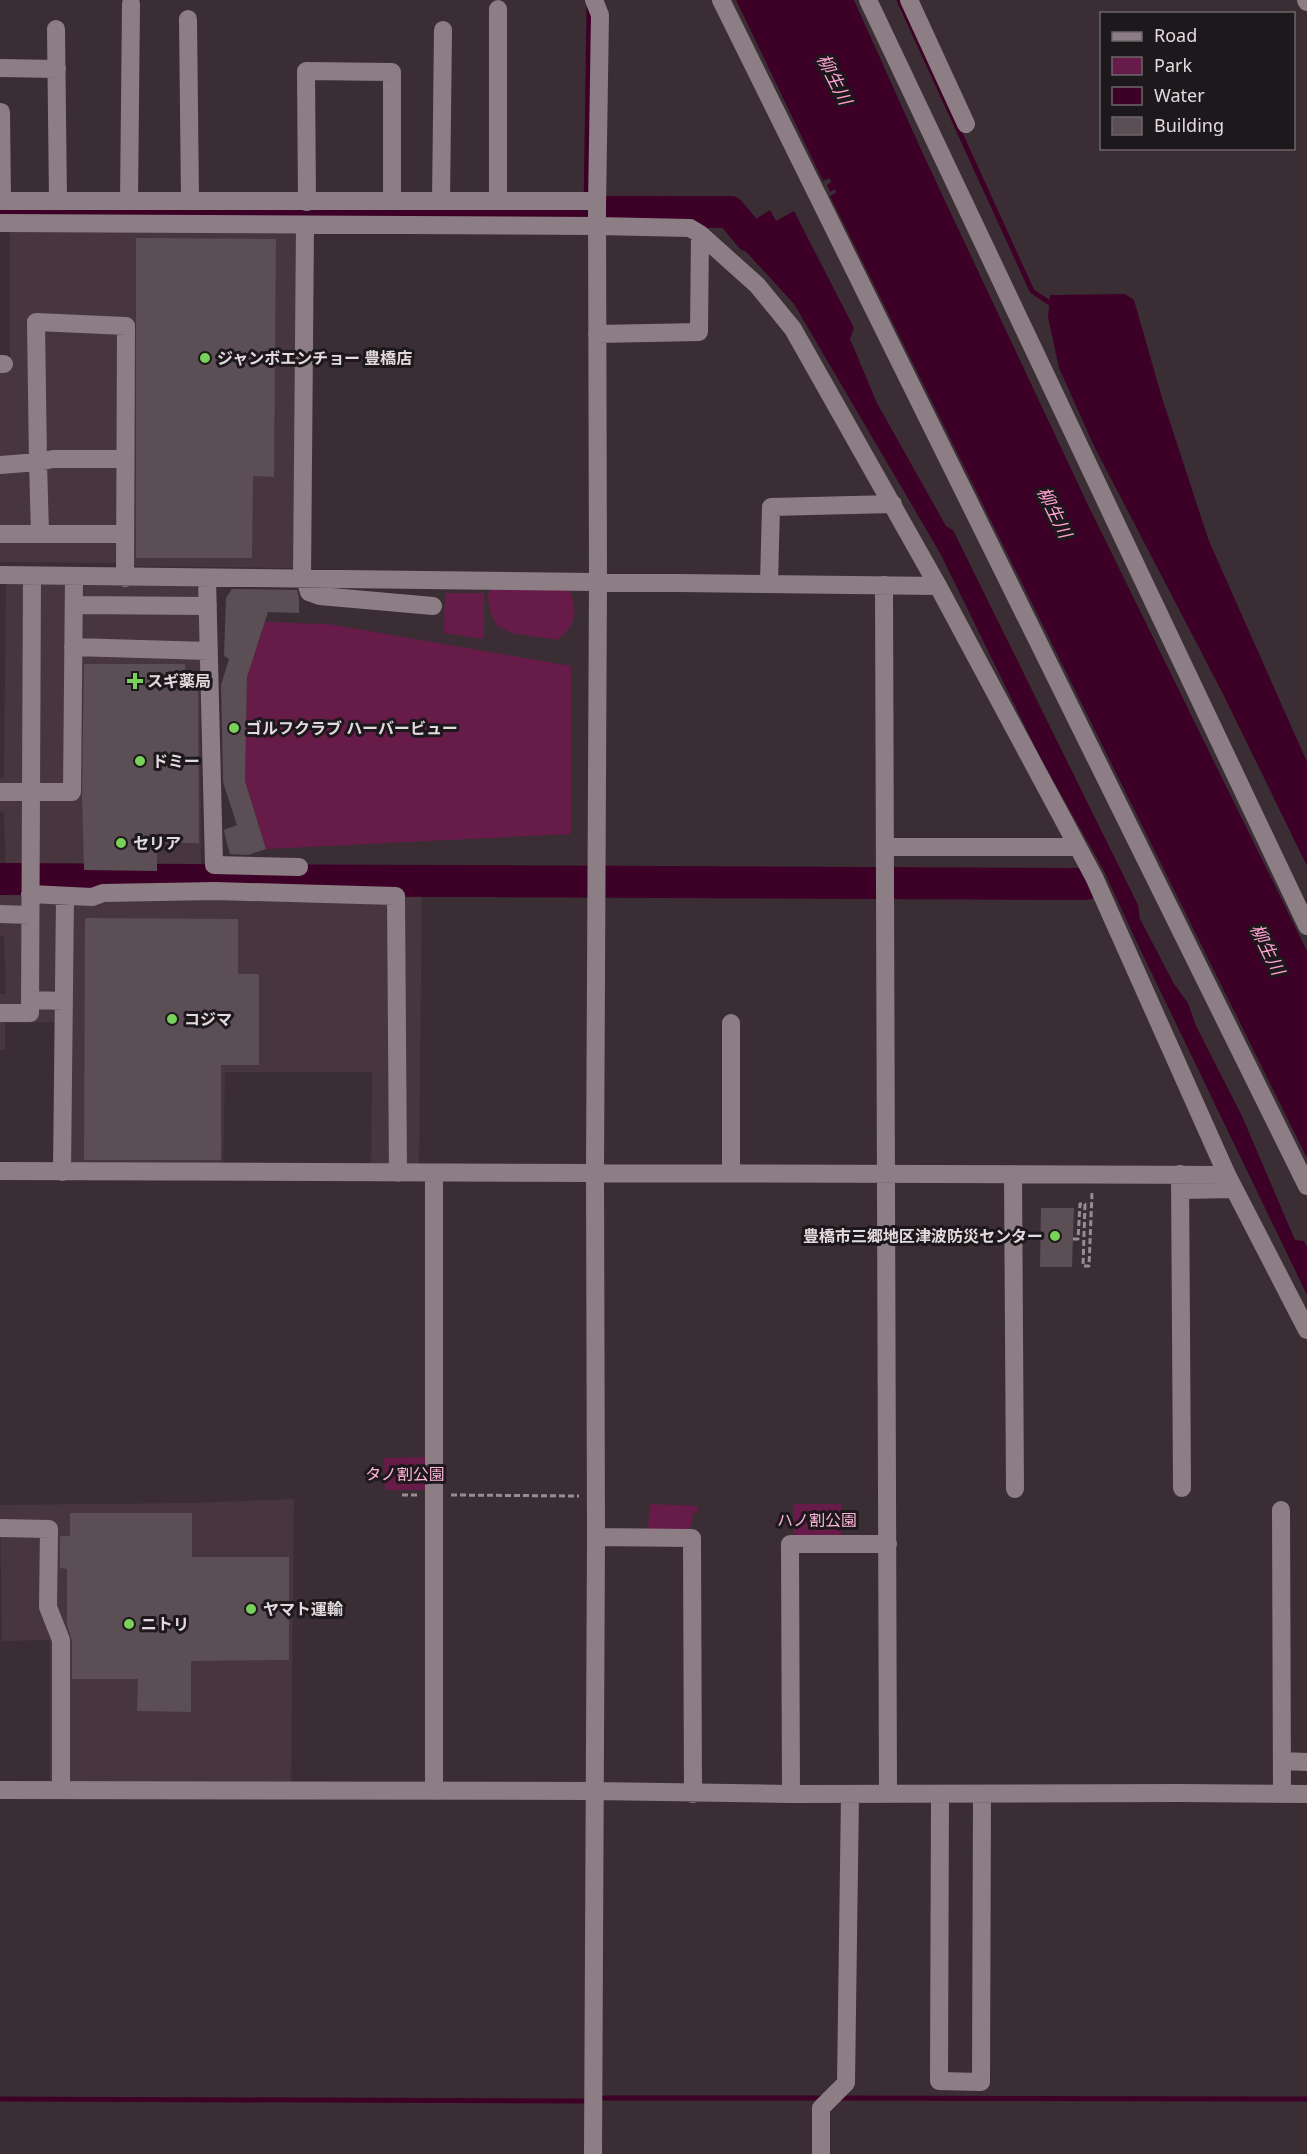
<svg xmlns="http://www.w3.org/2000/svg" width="1307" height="2154" font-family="'Noto Sans','Noto Sans JP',sans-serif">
	<rect width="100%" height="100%" fill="#3a2e34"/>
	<path fill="#48363f" d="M10 228 301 230 297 568 136 566 124 563 0 562V370L10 369Z
		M6 584 193 585 200 590 201 875 40 873 39 886 422 887 419 1167 371 1166 372 1072H225L223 1168 55 1164 57 1022 5 1023V1050H0V994H6L4 937 0 936V885L17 884V875L6 876 4 812 0 811V778L4 777Z
		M294 1499 291 1785H50V1640L2 1641 0 1505 195 1503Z"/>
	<path fill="#671b48" d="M569 588C578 611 577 625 557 640L512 633 497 626 490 611 487 595 492 589Z
		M445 593H484V639L444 633Z
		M265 622 328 624 571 666V834L266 849 245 781 247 677Z
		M425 1457 426 1490H385L384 1458Z
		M650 1504 698 1506 697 1513 692 1514V1524L687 1531 648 1530Z
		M793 1504H841V1537H798L793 1532Z"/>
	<path fill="#3d0026" d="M736 0H854L924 156 1088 505 1307 951V1158L830 196 836 193 835 189 830 192 827 185 831 182 830 178 823 181Z
		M739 205 751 222 770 210 776 221 794 211 854 328 850 339 877 403 946 526 953 530 1138 905 1140 919 1174 984 1188 1003 1196 1026 1242 1116 1295 1240 1304 1241 1307 1247V1295L1139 947 1103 869 1042 761 940 553 794 304 717 220 719 208Z
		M1125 294 1134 300 1162 398 1209 541 1307 762V866L1223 694 1094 446 1059 368 1048 317 1050 295Z"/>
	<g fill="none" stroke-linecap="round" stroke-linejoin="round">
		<path stroke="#3d0026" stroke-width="5" d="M899 0 1032 291 1054 306
			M586 212 589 7
			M838 2098 1307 2099
			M0 2099 585 2101 602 2098H823"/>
		<path stroke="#3d0026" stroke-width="32" d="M0 211 730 212 750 236
			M0 879 1086 884"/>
	</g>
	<path fill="#5b4e54" d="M136 238 276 239 274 477 253 476 252 558H136Z
		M232 589 297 590 299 597V613L268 612 247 677 245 781 266 849 248 855 230 854 225 836 224 830 237 825 223 782 221 685 229 659 224 656 226 598Z
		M84 664H185V689H198L199 843H157V871L84 870 82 795Z
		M85 918 238 919V974H259V1065H221V1160H84Z
		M1041 1208H1074L1072 1267H1040Z
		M70 1513H192V1557H289V1660L191 1661V1712L137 1711 138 1679H72V1640L67 1625V1569L60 1568V1536H70Z"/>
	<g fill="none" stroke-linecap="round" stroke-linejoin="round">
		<path stroke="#968c91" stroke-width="3" stroke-dasharray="6 3" stroke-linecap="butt" d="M1073 1239H1078L1080 1204H1085L1083 1266H1089L1092 1193
			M402 1495H417
			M451 1495 579 1496"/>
		<path stroke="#8c7e84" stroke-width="18" d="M721 0 1307 1186
			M868 0 1307 926
			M909 0 966 124
			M1306 0 1307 2
			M498 9V201
			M188 19 190 200
			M56 29 58 201
			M0 68 57 69
			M1 112 2 201
			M0 201H597
			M129 201 131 4
			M441 201 443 30
			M307 202 306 71 392 72V201
			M0 223 597 226 690 228 700 234 757 285 793 329 938 586 1094 877 1227 1175 1307 1330
			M597 334 699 332 700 234
			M0 364H4
			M0 465 38 462 36 322 126 326 125 578
			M0 534H125
			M40 534 38 462 53 459H125
			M0 575 938 586
			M207 579 214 865 299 867
			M302 579 305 225
			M305 579 309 592 320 596 433 606
			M769 583 771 507 893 504
			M884 585 888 1794
			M74 605 208 606
			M73 647 209 651
			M0 792H72L74 577
			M885 847H1078
			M30 894 92 897 103 893 215 891 396 896 398 1173
			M0 914 30 915
			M30 1000 64 1001
			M0 1013H30L32 576
			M0 1171 1227 1175
			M62 1172 65 896
			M731 1173V1023
			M1013 1174 1015 1489
			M1180 1174 1182 1488
			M1180 1190 1234 1189
			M1281 1510 1282 1794
			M0 1528 49 1529 48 1607 61 1640V1790
			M596 1537 692 1538 693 1794
			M1282 1761 1307 1762
			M0 1790 594 1791 791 1794 1180 1793 1307 1794
			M434 1791V1173
			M791 1794 790 1544H888
			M940 1794 939 2081 981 2082 982 1795
			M593 2154 596 1537 595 1172 598 581 597 206 600 15 594 0
			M821 2154V2108L846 2083 850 1794"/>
	</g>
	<g fill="#78d158" stroke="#1d181b" stroke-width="2">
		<circle cx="205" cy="358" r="6"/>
		<path d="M132 672h6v6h6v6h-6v6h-6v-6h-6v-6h6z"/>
		<circle cx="234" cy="728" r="6"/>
		<circle cx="140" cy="761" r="6"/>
		<circle cx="121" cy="843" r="6"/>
		<circle cx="172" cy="1019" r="6"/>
		<circle cx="1055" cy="1236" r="6"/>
		<circle cx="251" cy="1609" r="6"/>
		<circle cx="129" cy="1624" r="6"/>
	</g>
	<g text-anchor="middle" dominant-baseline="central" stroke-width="6" stroke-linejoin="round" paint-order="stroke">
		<g font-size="16" font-weight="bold" fill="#e2dade" stroke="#1d181b" text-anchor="start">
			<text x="217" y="358">ジャンボエンチョー 豊橋店</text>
			<text x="147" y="681">スギ薬局</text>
			<text x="246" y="728">ゴルフクラブ ハーバービュー</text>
			<text x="152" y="761">ドミー</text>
			<text x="133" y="843">セリア</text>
			<text x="184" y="1019">コジマ</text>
			<text x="1043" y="1236" text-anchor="end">豊橋市三郷地区津波防災センター</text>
			<text x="263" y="1609">ヤマト運輸</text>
			<text x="141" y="1624">ニトリ</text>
		</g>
		<g font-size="16" fill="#fcb4d7" stroke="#1d181b">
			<text x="405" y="1474">タノ割公園</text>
			<text x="817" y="1520">ハノ割公園</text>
		</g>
		<g font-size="18" font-style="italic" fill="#ffa0d0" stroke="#1d181b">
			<text transform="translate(835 79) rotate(63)">柳生川</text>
			<text transform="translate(1055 512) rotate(64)">柳生川</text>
			<text transform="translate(1268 949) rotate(64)">柳生川</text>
		</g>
	</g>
	<rect x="1100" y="12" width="195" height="138" fill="#1d181b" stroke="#6c6669" stroke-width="1.5"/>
	<rect x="1112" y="32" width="30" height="9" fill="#8c7e84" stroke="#6c6669" stroke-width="1.5"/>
	<text x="1154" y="42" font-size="18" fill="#e2dade">Road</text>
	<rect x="1112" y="57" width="30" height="18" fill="#671b48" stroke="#6c6669" stroke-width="1.5"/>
	<text x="1154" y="72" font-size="18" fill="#e2dade">Park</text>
	<rect x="1112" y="87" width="30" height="18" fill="#3d0026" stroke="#6c6669" stroke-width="1.5"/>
	<text x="1154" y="102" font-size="18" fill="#e2dade">Water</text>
	<rect x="1112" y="117" width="30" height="18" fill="#5b4e54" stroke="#6c6669" stroke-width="1.5"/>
	<text x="1154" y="132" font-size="18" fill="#e2dade">Building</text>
</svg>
